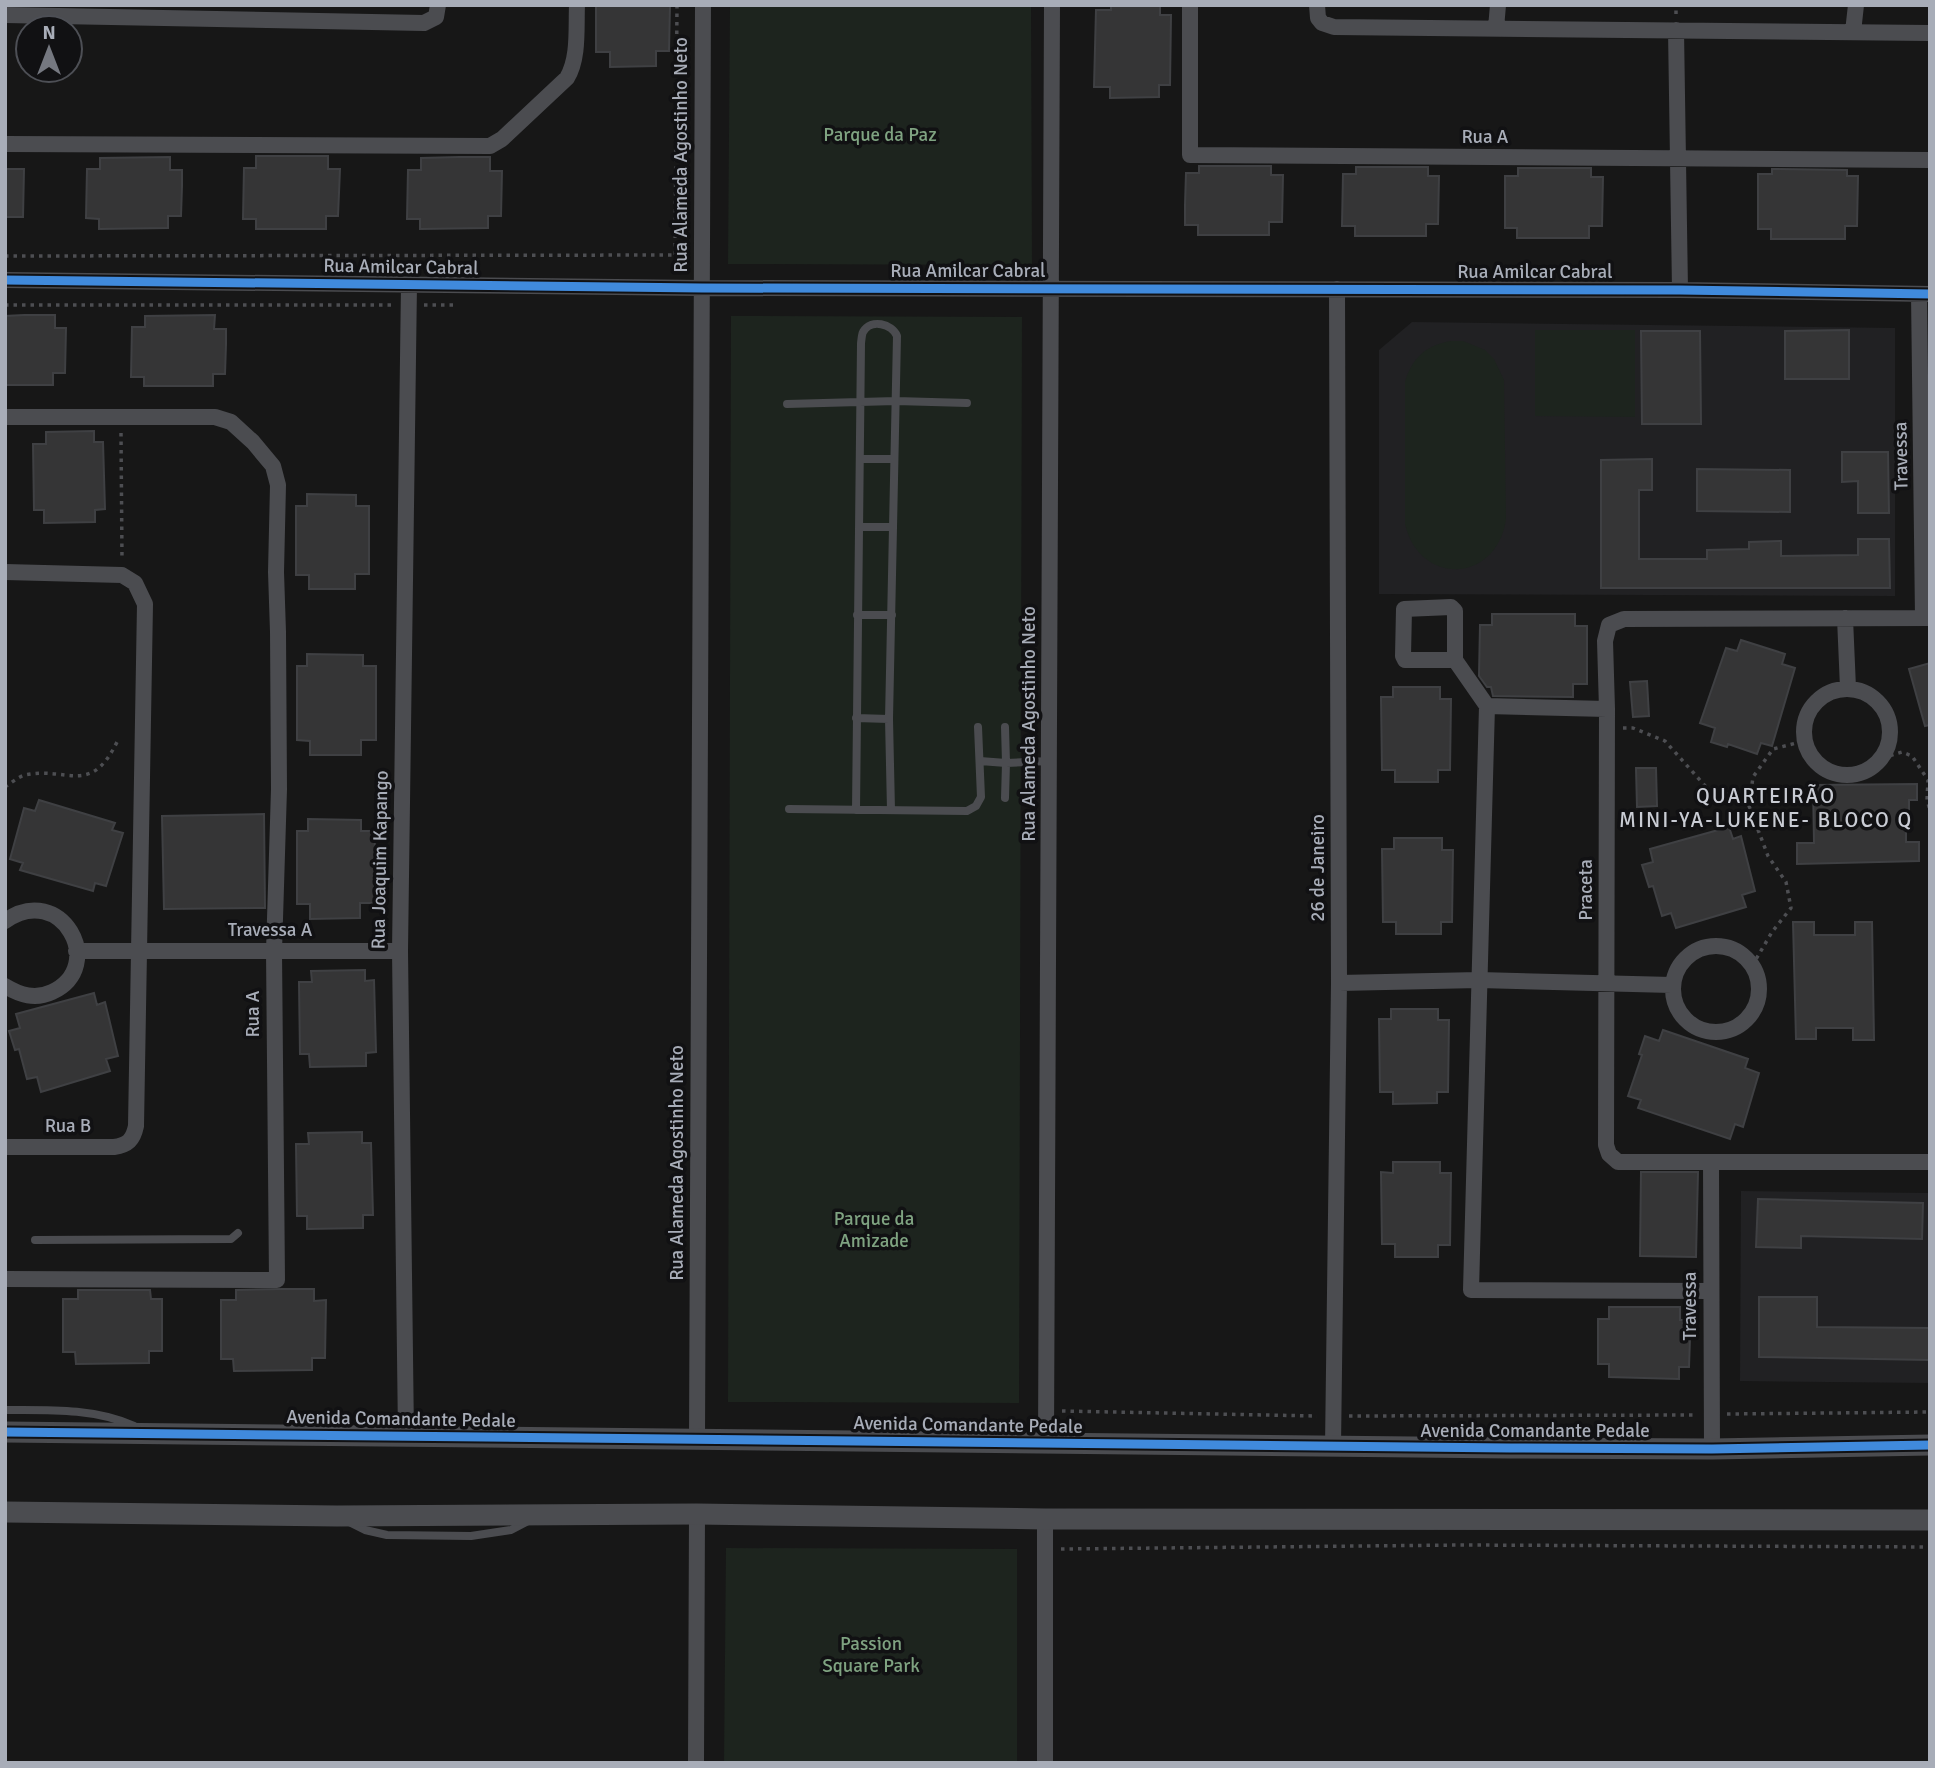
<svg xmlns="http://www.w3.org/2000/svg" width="1935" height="1768" font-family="Signika,sans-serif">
	<rect width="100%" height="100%" fill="#171717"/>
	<path fill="#212123" d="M1412 322 1895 328V596L1379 594V350Z
		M1741 1191 1930 1193V1383L1740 1381Z"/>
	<path fill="#1d241e" d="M730 5H1031L1032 265 728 264Z
		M731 316 1022 317 1019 1403 728 1402Z
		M1535 330H1635V417L1535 416Z
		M1451 341H1463L1485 350 1494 359 1504 380 1506 519C1497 583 1420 587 1405 524V382C1412 358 1426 345 1451 341Z
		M726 1548 1017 1549V1763H724Z"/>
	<path fill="#353536" stroke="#3f4043" stroke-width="2" d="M596 5H670L669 51H656V66L610 67V52H596Z
		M1111 5H1160V15H1171L1170 85H1159V97L1110 98V87H1094L1096 10H1111Z
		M256 156H328V169H340L338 216H326V229H256V219H243L244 168H256Z
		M170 157V170H182V186L181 216H168V228L99 229V219L86 218 87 169H100V158Z
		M459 157H490V171H502L501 216H488V228L420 229V219H407L408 170H421V158Z
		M1199 166H1271V175H1283L1282 222H1269V235H1198V225H1185V205L1186 173H1199Z
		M1356 167H1428V176H1439L1438 224H1426V236H1355V226H1342L1343 174H1356Z
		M1518 168H1591V177H1603L1602 226H1589V238H1517V228H1505V176H1518Z
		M5 169H24L23 217H5Z
		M1772 169 1847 170V176H1858L1857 226H1845V239H1771V229H1758V174H1772Z
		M24 315H55V328H66L65 373H53V385H5V316Z
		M215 315 214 329H226V344L225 374H213V386H144V377H131L132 327H145V316Z
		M1849 330V379H1785V331Z
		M1641 331H1700L1701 424H1642Z
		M94 431V442H103L105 509 95 510V522L44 523V510H34L33 444H46V432Z
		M1842 452H1888L1889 513H1858V481L1842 482Z
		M1652 459V490H1639V559H1707V550L1749 549V542L1781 541V556L1858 555V539H1889L1890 588H1601V460Z
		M1697 469 1790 470V512L1697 511Z
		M307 494 356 495V506H369V574H355V589H309V575H296V506H307Z
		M1492 614H1575V626H1587V684H1573V697L1493 696 1491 687H1487L1479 676 1480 625H1492Z
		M1741 640 1785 654 1782 664 1795 668 1772 746 1761 743 1757 754 1728 744 1727 747 1711 742 1715 728 1700 723 1726 648 1737 651Z
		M307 654 363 655V666H376V740H361V755H310V741L297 740V666H307Z
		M1930 663V725L1925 726 1909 669Z
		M1647 681 1649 716 1633 717 1630 682Z
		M1393 687H1440V699H1451L1450 770H1438V782H1395V770H1382L1381 697H1393Z
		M1636 768H1656L1657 806 1637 807Z
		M1917 784V800H1909V812H1906V842H1919V861L1797 864V843H1814L1813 785Z
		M39 800 115 823 112 830 123 833 106 886 95 883 93 891 20 870 23 863 10 859 24 808 35 811Z
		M264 814 265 908 164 909 162 816Z
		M308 819 361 820V831H375L374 903H360V918L310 919V904H297V831H308Z
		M1729 827 1733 839 1741 836 1755 891 1742 895 1746 907 1676 928 1671 913 1662 916 1653 886 1649 887 1642 865 1653 862 1650 849Z
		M1394 838H1442V850H1453L1452 922H1441V934H1396V922H1383L1382 849H1394Z
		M1793 922H1814V935H1855V922H1872L1874 1040H1853V1028H1816V1039H1796Z
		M365 970V981L374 980 376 1052 366 1053V1066L310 1067 309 1054H300L299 982H312L311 971Z
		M94 993 97 1005 105 1002 118 1056 106 1059 110 1071 41 1092 37 1077 27 1079 19 1049 15 1050 9 1031 20 1028 16 1014Z
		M1391 1009H1438V1020H1449L1448 1092H1437V1103L1393 1104V1092H1380L1379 1019H1391Z
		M1663 1030 1748 1059 1745 1068 1759 1073 1743 1127 1735 1124 1730 1139 1638 1108 1641 1100 1628 1096 1642 1055 1639 1054 1645 1036 1659 1041Z
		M362 1132V1143H371L373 1215H363V1228L307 1229V1216H297L296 1144H309L308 1133Z
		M1393 1162H1440V1173H1451L1450 1245H1438V1257H1395V1244H1382L1381 1172 1393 1173Z
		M1641 1172H1698L1696 1257 1640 1256Z
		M1758 1199 1923 1203 1922 1239 1801 1236V1248L1756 1247Z
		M283 1289H314V1301L326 1300 325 1358H312V1370L234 1371 233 1359H221V1300H236V1290Z
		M78 1290H150L151 1299H162V1351H149V1363L76 1364 75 1352H63V1299H78Z
		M1759 1297H1817V1327L1930 1328V1360L1759 1357Z
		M1609 1307H1680V1320H1690V1338L1689 1367H1679V1379L1609 1377V1364H1598V1319H1609Z"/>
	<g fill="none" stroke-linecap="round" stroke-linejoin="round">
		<path stroke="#4d4e52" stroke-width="3.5" stroke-dasharray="3.5 5" stroke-linecap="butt" d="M1676 14V5
			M675 255 677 5
			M5 256 686 255
			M5 305H392
			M424 305H458
			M121 433 122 559
			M1623 728H1633L1665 741 1707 788 1731 795 1748 806
			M1882 758 1902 752 1912 756 1928 780 1927 800 1930 810
			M5 787C11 783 18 777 25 775 68 766 90 797 117 742
			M1752 966 1772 932 1791 908 1786 882 1768 856 1749 806 1753 777 1773 749 1804 741
			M1062 1411 1317 1416
			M1727 1414 1930 1412
			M1349 1416 1695 1415
			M1061 1549 1462 1545 1930 1547"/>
		<path stroke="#4b4c50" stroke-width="8" d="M787 404 896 401 967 403
			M860 459H894
			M860 527H893
			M857 615H892
			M856 718 889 719
			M1005 727 1006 763 1049 761
			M980 761 1006 763 1005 798
			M789 809 967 811 976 806 981 797 978 727
			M856 810 861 344C861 343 862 333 863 332 871 318 892 324 897 336L889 719 891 810
			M35 1240 231 1239 238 1233
			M5 1410C48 1410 95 1408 134 1426
			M349 1522 365 1530 387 1535 471 1536 511 1530 530 1520"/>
		<path stroke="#4b4c50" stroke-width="16" d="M1190 5V155L1930 160
			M1317 5 1318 18 1322 23 1334 27 1930 33
			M5 15 424 23 436 17 438 5
			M1496 28 1498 5
			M1676 30 1680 290
			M1853 32 1856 5
			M5 144 490 146 502 139 567 78C579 58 576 29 577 5
			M5 280 702 288 1680 290 1930 294
			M1919 294 1923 618
			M5 417H215L231 422 253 442 273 466 278 485 276 572 278 632 279 789 274 951 277 1280 5 1279
			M5 572 122 575 135 583 145 604 136 1126C133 1140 128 1145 114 1147H5
			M1451 607 1455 611V660H1405L1403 656 1404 609Z
			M1845 618 1848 688
			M1930 618 1624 619 1609 625 1605 641 1607 709 1606 1145 1609 1154 1618 1162H1930
			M1455 660 1487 706 1471 1290 1711 1291
			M1804 732a43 43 0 1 1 86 0a43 43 0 1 1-86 0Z
			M1487 706 1607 709
			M5 921C61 881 108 966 52 992 35 1000 20 995 5 986
			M1673 989a43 43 0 1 1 86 0a43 43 0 1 1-86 0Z
			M76 951H400
			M1339 983 1479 980 1672 985
			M1711 1163 1712 1449
			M406 1436 400 951 409 284
			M697 1440 703 5
			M1046 1443 1052 5
			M1333 1447 1339 983 1337 289
			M1045 1519V1763
			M696 1763 697 1514"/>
		<path stroke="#4b4c50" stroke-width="21" d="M5 1432 1510 1448 1712 1449 1930 1445
			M5 1512 337 1516 697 1514 1045 1519 1930 1520"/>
		<defs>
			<path id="cycleway" d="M5 280 702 288 1680 290 1930 294
				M5 1432 1510 1448 1712 1449 1930 1445"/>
		</defs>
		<use href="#cycleway" stroke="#111113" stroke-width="13"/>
		<use href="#cycleway" stroke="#408adc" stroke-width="9"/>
	</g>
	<g text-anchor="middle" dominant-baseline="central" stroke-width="7" stroke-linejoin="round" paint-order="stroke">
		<g font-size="19" fill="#7fa381" stroke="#111113">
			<text x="880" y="135">Parque da Paz</text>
			<text x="874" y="1219">Parque da<tspan x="874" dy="22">Amizade</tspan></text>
			<text x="871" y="1644">Passion<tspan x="871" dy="22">Square Park</tspan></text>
		</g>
		<g font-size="19" fill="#a8adb8" stroke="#111113">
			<text x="1485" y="137">Rua A</text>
			<text transform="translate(681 155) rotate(-90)">Rua Alameda Agostinho Neto</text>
			<text transform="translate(401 267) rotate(1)">Rua Amilcar Cabral</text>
			<text x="968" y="271">Rua Amilcar Cabral</text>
			<text x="1535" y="272">Rua Amilcar Cabral</text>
			<text transform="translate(1901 456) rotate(-91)">Travessa</text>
			<text transform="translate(1029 724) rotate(-90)">Rua Alameda Agostinho Neto</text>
			<text transform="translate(380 860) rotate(-89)">Rua Joaquim Kapango</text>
			<text transform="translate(1318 868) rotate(-90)">26 de Janeiro</text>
			<text transform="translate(1586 890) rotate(-90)">Praceta</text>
			<text x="270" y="930">Travessa A</text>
			<text transform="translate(253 1014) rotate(-90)">Rua A</text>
			<text x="68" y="1126">Rua B</text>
			<text transform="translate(677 1163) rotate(-90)">Rua Alameda Agostinho Neto</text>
			<text transform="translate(1690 1306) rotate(-90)">Travessa</text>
			<text transform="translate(401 1419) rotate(1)">Avenida Comandante Pedale</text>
			<text transform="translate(968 1425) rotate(1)">Avenida Comandante Pedale</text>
			<text x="1535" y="1431">Avenida Comandante Pedale</text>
		</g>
		<g font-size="21" letter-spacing="2" fill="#c9ccd4" stroke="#111113">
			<text x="1766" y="796">QUARTEIRÃO<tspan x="1766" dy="24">MINI-YA-LUKENE- BLOCO Q</tspan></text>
		</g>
	</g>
	<rect width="1935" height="1768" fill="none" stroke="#a8adb8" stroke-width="14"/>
	<g transform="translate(49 49)"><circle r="33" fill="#111113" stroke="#4d4f55" stroke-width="2"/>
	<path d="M0-5L12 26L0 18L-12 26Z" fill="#757880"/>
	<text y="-10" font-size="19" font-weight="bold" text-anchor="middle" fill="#a8adb8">N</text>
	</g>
</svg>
